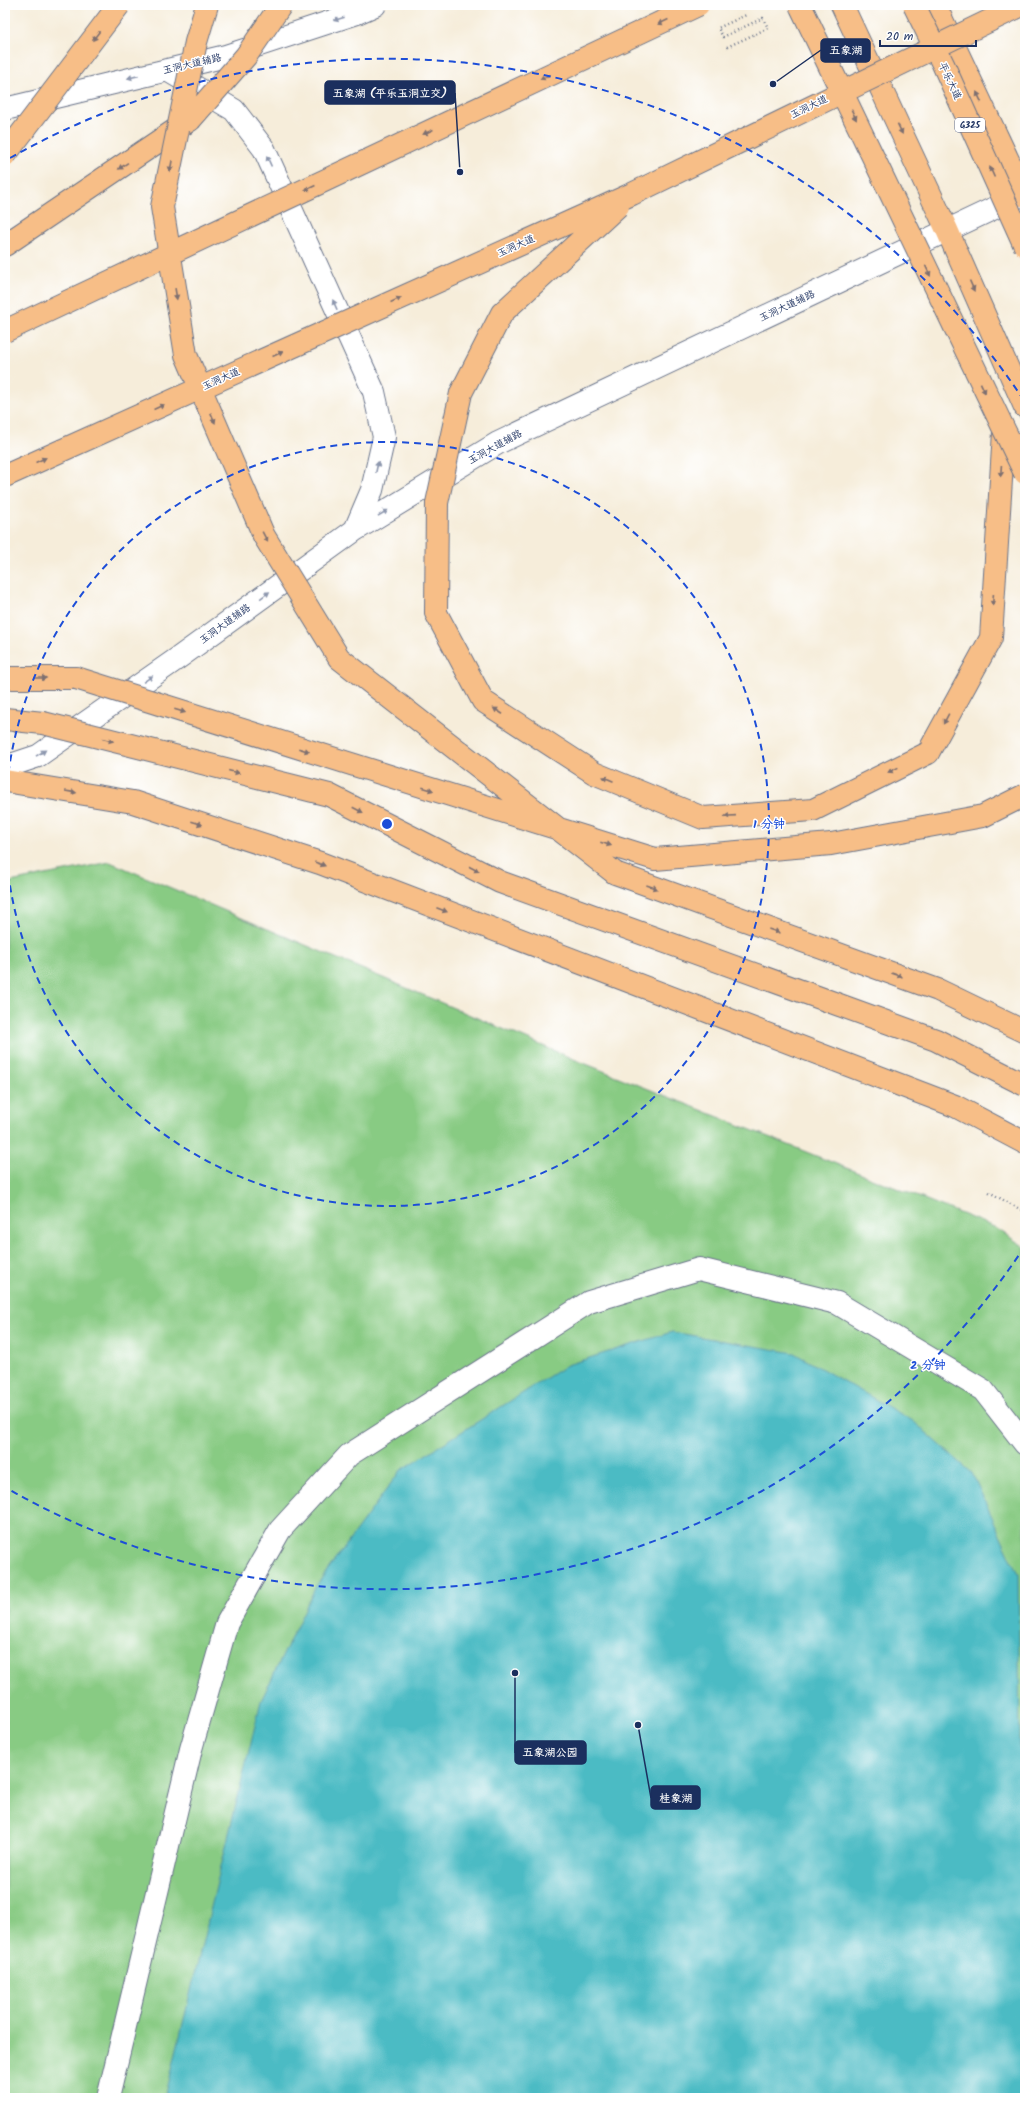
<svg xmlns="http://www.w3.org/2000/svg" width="1030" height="2103" font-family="Kalam,'LXGW WenKai TC',sans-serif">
	<rect width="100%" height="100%" fill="#fff"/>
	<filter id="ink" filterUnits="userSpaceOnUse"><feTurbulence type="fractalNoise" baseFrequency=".025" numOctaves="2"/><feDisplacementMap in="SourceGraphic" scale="8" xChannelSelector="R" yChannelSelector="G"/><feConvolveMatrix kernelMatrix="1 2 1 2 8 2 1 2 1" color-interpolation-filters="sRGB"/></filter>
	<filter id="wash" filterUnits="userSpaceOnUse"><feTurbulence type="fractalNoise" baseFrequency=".012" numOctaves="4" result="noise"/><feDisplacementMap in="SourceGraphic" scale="16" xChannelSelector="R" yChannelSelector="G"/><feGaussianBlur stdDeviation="0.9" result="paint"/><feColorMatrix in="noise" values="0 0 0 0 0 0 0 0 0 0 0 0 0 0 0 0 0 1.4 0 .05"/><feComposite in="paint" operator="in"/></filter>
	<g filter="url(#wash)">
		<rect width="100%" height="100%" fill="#f6edda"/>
		<path fill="#88cb83" stroke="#527d70" d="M110 862 576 1060 994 1227 1025 1247V2098H5V883Z"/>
		<path fill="#4cbbc4" stroke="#347591" d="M672 1332 794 1353 913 1421 972 1473 1018 1574 1020 1749 1025 1839V2098H165L261 1701 316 1586 400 1471 567 1365Z"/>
	</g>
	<g filter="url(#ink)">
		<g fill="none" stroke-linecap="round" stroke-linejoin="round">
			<defs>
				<path id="minor" d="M167 70 234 110 264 149 374 392 384 437 372 490 355 530
					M5 109 226 56 357 13 375 5
					M5 767 38 756 181 656 355 530 498 443 1022 195
					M108 2098 191 1749 227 1623 280 1530 349 1455 589 1302 699 1269 837 1303 983 1390 1025 1444"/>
				<path id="major" d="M842 5 947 230 1025 407
					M935 5 1025 196
					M5 245 190 120
					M5 678H76
					M5 719 43 723
					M928 753 991 638 1004 432
					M5 781 133 802 320 863 955 1106 1025 1143
					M615 873 938 990 1025 1032"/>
			</defs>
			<use href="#minor" stroke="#687289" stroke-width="24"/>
			<use href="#major" stroke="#687289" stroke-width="24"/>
			<path stroke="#687289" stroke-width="2.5" stroke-dasharray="1 3" stroke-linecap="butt" d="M727 47 768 28 763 18 723 37 718 28 746 15
				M989 1192 1025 1212"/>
			<use href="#minor" stroke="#fff" stroke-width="22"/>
			<use href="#major" stroke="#f7be87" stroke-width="22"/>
			<defs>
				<path id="major-bridge" d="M207 5 196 42 162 207 186 355 264 536 339 658 615 873
					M190 120 246 56 281 5
					M5 155 119 5
					M618 206 502 313 461 393 437 503 436 613 483 701 594 773 703 818 813 810 928 753
					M5 331 698 5
					M5 476 632 194 1022 5
					M76 678 655 859 831 844 983 816 1025 795
					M43 723 329 795 500 882 936 1040 1025 1085"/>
				<path id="highway-bridge" d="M800 5 1025 473
					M914 5 943 64 1025 246"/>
			</defs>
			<use href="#major-bridge" stroke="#687289" stroke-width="24" stroke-linecap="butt"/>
			<use href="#highway-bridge" stroke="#687289" stroke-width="24" stroke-linecap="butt"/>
			<use href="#major-bridge" stroke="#f7be87" stroke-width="22"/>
			<use href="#highway-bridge" stroke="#f7be87" stroke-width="22"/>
		</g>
		<defs><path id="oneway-solid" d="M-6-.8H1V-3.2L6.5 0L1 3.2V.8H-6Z"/></defs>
		<g fill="#8d97ae">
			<use href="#oneway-solid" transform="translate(339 19) rotate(162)"/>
			<use href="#oneway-solid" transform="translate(133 77) rotate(167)"/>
			<use href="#oneway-solid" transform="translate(269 161) rotate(-114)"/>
			<use href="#oneway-solid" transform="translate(335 305) rotate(-114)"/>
			<use href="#oneway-solid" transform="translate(377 467) rotate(-78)"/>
			<use href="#oneway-solid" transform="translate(383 513) rotate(-31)"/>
			<use href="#oneway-solid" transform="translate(265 595) rotate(-36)"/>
			<use href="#oneway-solid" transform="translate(148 679) rotate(-35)"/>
			<use href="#oneway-solid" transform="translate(41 753) rotate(-32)"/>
		</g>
		<g fill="#7e6f70">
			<use href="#oneway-solid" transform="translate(663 22) rotate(155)"/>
			<use href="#oneway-solid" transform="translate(96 36) rotate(127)"/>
			<use href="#oneway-solid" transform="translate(545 77) rotate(155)"/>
			<use href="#oneway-solid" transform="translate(979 97) rotate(-115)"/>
			<use href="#oneway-solid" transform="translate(854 115) rotate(64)"/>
			<use href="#oneway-solid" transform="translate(900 129) rotate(65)"/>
			<use href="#oneway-solid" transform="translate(428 132) rotate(155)"/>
			<use href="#oneway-solid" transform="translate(123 166) rotate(146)"/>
			<use href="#oneway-solid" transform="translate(171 166) rotate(101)"/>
			<use href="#oneway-solid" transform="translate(992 172) rotate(-114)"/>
			<use href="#oneway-solid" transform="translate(310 188) rotate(155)"/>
			<use href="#oneway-solid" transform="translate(928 271) rotate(65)"/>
			<use href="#oneway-solid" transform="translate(972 286) rotate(66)"/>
			<use href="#oneway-solid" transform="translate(176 294) rotate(81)"/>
			<use href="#oneway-solid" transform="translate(396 300) rotate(-24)"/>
			<use href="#oneway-solid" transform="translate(278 354) rotate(-24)"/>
			<use href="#oneway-solid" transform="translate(983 388) rotate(65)"/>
			<use href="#oneway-solid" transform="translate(159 407) rotate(-24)"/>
			<use href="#oneway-solid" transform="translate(213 418) rotate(67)"/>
			<use href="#oneway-solid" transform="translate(41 460) rotate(-24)"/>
			<use href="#oneway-solid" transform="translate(1001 471) rotate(94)"/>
			<use href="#oneway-solid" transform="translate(265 537) rotate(62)"/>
			<use href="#oneway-solid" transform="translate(993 600) rotate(94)"/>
			<use href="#oneway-solid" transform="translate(41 678)"/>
			<use href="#oneway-solid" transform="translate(180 711) rotate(17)"/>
			<use href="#oneway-solid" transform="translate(498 711) rotate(-147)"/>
			<use href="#oneway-solid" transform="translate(946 719) rotate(118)"/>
			<use href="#oneway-solid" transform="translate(108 740) rotate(14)"/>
			<use href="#oneway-solid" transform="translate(304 750) rotate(17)"/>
			<use href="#oneway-solid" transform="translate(893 770) rotate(154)"/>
			<use href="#oneway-solid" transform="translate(234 772) rotate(14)"/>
			<use href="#oneway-solid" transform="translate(608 779) rotate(-157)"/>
			<use href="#oneway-solid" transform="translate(428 789) rotate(17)"/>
			<use href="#oneway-solid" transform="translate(71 792) rotate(9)"/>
			<use href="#oneway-solid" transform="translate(358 810) rotate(27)"/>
			<use href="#oneway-solid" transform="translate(730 816) rotate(176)"/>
			<use href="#oneway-solid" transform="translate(197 823) rotate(18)"/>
			<use href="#oneway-solid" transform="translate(606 844) rotate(17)"/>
			<use href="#oneway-solid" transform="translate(320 864) rotate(20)"/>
			<use href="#oneway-solid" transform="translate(474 869) rotate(27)"/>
			<use href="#oneway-solid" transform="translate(652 887) rotate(20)"/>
			<use href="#oneway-solid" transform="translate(442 910) rotate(21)"/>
			<use href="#oneway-solid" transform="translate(774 931) rotate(20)"/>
			<use href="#oneway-solid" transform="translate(897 975) rotate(20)"/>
		</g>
	</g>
	<g fill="none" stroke="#1d4ed8" stroke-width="2" stroke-dasharray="7 5">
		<path d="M5 821A382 382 0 1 1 5 827"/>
		<path d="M1025 1246A765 765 0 0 1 10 1490M10 158A765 765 0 0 1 1025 402"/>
	</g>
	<g text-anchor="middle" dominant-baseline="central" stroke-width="3" stroke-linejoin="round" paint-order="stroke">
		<rect fill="#fff" stroke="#5f6d8e" stroke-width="1" x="955" y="118" width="30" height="14" rx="3"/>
		<g font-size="9" font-weight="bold" fill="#1b2f5e">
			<text x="970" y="125">G325</text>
		</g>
		<g font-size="10" fill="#1b2f5e" stroke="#fff">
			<text transform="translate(192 64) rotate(-13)">玉洞大道辅路</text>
			<text transform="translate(950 81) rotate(65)">平乐大道</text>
			<text transform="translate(809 107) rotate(-26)">玉洞大道</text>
			<text transform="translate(516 246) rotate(-24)">玉洞大道</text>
			<text transform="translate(787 306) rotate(-25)">玉洞大道辅路</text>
			<text transform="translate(221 379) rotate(-24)">玉洞大道</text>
			<text transform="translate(495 447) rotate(-29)">玉洞大道辅路</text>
			<text transform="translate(225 624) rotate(-36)">玉洞大道辅路</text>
		</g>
	</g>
	<circle cx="387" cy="824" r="6" fill="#1d4ed8" stroke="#fff" stroke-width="2"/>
	<g font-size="12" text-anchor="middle" font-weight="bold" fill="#1d4ed8" stroke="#fff" stroke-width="3" stroke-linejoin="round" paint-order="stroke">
		<text x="769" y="828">1 分钟</text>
		<text x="928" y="1369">2 分钟</text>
	</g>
	<path fill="none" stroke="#1b2f5e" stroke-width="1.5" d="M773 84L821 50M460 172L455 93M515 1673L515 1753M638 1725L651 1798"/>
	<g fill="#1b2f5e" stroke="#fff" stroke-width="1.5">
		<circle cx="773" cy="84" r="4"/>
		<circle cx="460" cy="172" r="4"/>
		<circle cx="515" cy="1673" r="4"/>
		<circle cx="638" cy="1725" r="4"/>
	</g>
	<g fill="#1b2f5e" stroke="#1b2f5e" stroke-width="1.5">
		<rect x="821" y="39" width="49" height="23" rx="4"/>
		<rect x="325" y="81" width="130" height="23" rx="4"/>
		<rect x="515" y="1741" width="71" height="23" rx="4"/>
		<rect x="651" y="1786" width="49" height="23" rx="4"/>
	</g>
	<g font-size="11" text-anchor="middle" font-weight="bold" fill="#fff">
		<text x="846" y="54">五象湖</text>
		<text x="390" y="97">五象湖 (平乐玉洞立交)</text>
		<text x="550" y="1756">五象湖公园</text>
		<text x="676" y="1802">桂象湖</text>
	</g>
	<rect width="1030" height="2103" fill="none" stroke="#fff" stroke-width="20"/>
	<path d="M880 40v6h96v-6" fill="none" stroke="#1b2f5e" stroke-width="2"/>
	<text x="886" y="40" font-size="12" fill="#1b2f5e" stroke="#ffffff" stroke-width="3" paint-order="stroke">20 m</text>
</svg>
